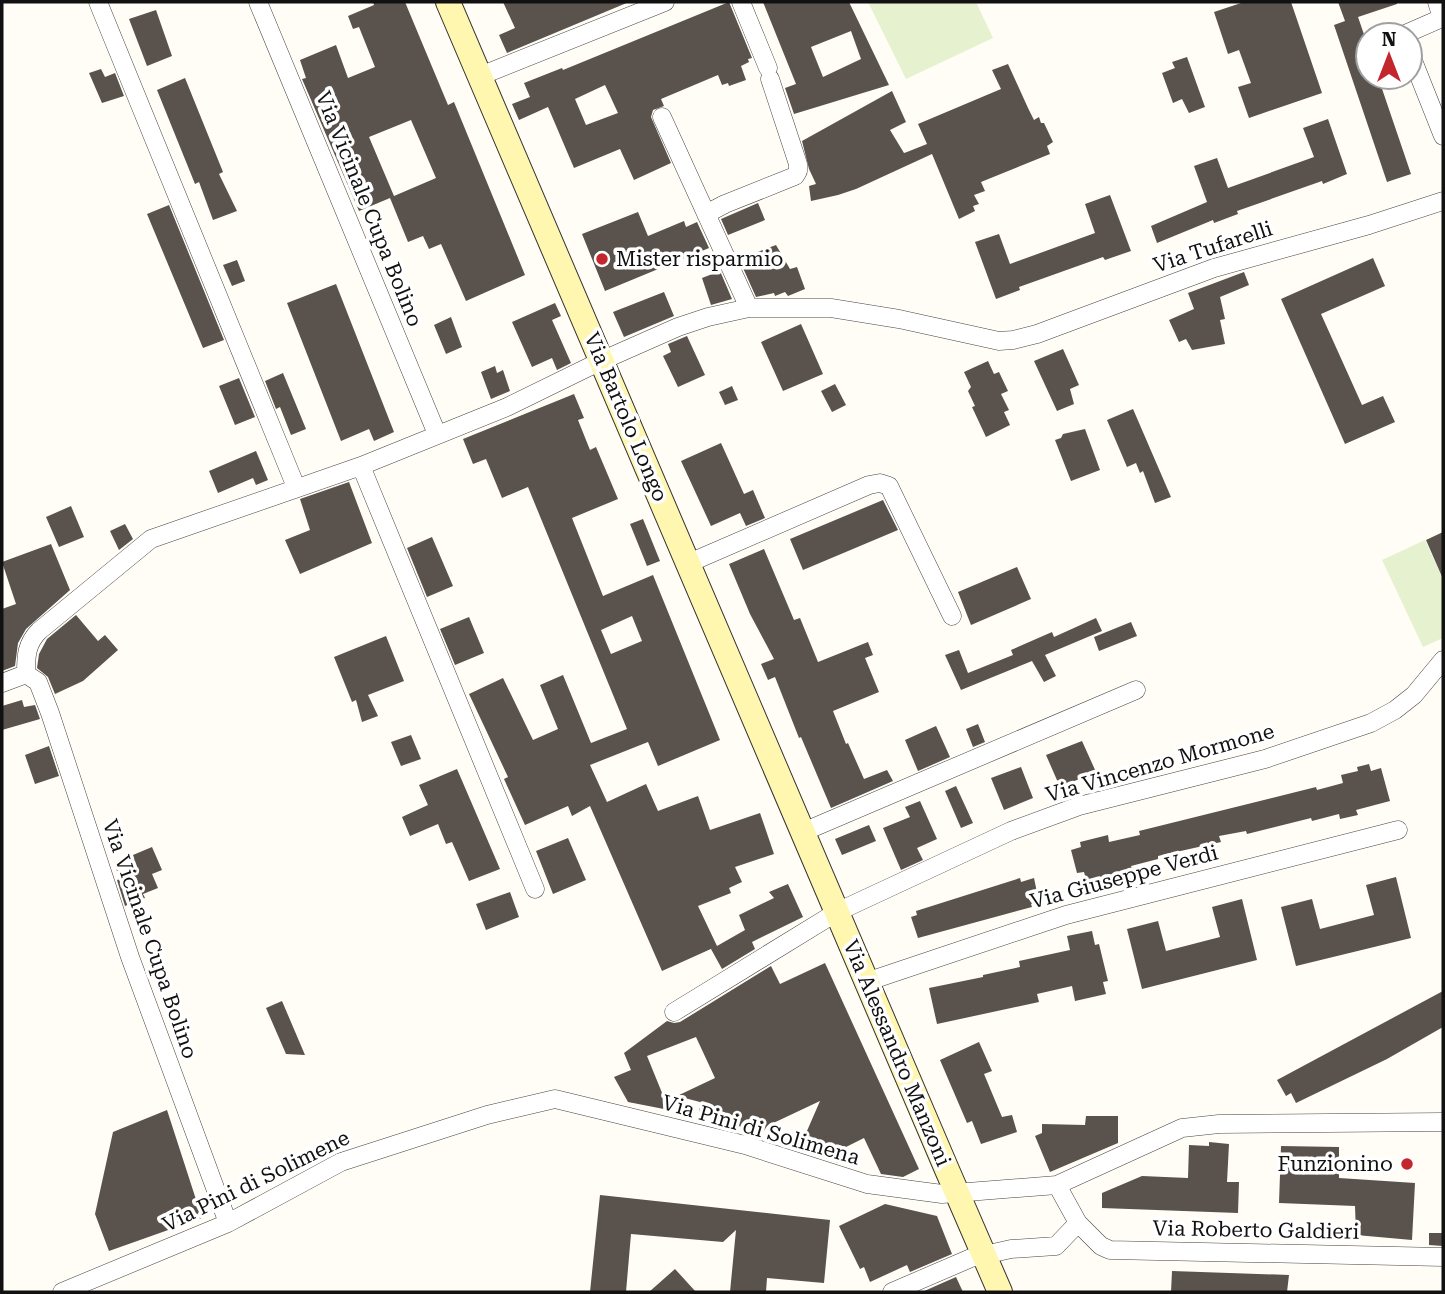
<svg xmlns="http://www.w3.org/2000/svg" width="1445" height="1294" font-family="'Roboto Serif',serif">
	<rect width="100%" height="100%" fill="#fffdf5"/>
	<path fill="#e6f2cf" d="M868 2H976L993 38 906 79Z
		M1425 540 1443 579V638L1423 647 1382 560Z"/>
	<path fill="#5a524d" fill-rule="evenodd" d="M373 2H405L448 105 454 102 525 275 466 301 441 244 429 249 423 236 408 242 390 198 359 211 302 79 306 78 300 60 336 45 348 78 375 67 359 27 353 29 348 16 374 5ZM411 120 436 178 394 196 369 137Z
		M503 2H629L507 53 499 35 515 28Z
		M729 2 752 58 748 59 749 62 741 66 746 80 729 86 728 83 722 85 718 75 661 99 664 106 653 110 651 117 671 163 634 180 620 149 574 168 548 107 519 120 512 104 530 97 524 83 562 68 563 70ZM605 85 618 113 586 125 575 99Z
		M763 2H849L889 85 794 114 785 88 796 84ZM851 31 861 59 823 77 811 47Z
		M1244 2H1291L1322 93 1249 118 1238 87 1251 83 1239 50 1228 54 1214 12Z
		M1338 2H1397V4L1358 17 1368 46V77H1378L1411 174 1387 182 1334 25 1345 21Z
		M156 10 172 56 147 66 129 19Z
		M1187 57 1205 107 1189 113 1182 99 1173 103 1162 73 1175 68 1172 62Z
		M1008 64 1028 108 1034 120 1039 117 1041 123H1044L1053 142 1047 146 1050 154 981 182 985 191 974 195 979 204 973 206 975 211 959 219 932 154 856 189 838 195 811 201 809 186 816 184 809 169 802 141 892 91 906 122 890 130 904 153 907 152 927 144 918 124 1001 89 992 70Z
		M101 69 105 77 115 73 124 96 102 103 89 73Z
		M185 78 223 172 219 174 237 211 213 220 199 182 195 184 157 90Z
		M1328 119 1347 174 1323 184 1322 181 1237 211 1238 214 1214 223 1213 220 1157 243 1151 226 1207 202 1194 166 1217 158 1228 188 1314 157 1303 128Z
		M1110 195 1131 251 1105 260 1103 257 1019 287 1020 290 996 299 975 242 999 234 1010 264 1095 233 1085 204Z
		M758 203 765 220 728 235 721 219Z
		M169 205 224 340 203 348 147 214Z
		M638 212 648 236 684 221 686 227 697 222 709 248 605 291 582 234Z
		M776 245 790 269 797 267 805 289 788 296 785 292 775 296 774 293 756 297 739 259Z
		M1373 258 1385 286 1321 314 1362 405 1383 396 1395 422 1345 444 1281 299Z
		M237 260 245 281 232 286 223 265Z
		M720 271 732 299 711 305 702 278Z
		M1244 272 1249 285 1220 297 1225 319 1220 320 1225 344 1192 350 1186 339 1179 342 1169 320 1194 309 1188 293Z
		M336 284 394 432 374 441 369 429 341 441 287 303Z
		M664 292 674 316 624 337 613 312Z
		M555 303 561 316 552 320 571 363 557 370 552 358 532 367 512 322Z
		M451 317 462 347 446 354 434 325Z
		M801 324 823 374 783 391 761 342Z
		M687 336 705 375 678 387 663 356 671 352 668 344Z
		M1063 349 1079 385 1070 389 1074 404 1057 411 1034 361Z
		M988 361 994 374 999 372 1008 391 1001 394 1009 410 1004 412 1010 425 986 437 972 407 975 406 968 391 971 387 964 372Z
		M495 366 497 373 503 370 510 391 491 399 481 372Z
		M283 373 306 429 291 435 280 407 276 409 265 381Z
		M239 378 255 417 235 425 219 386Z
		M835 384 846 405 832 412 821 391Z
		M732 386 738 400 725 405 719 392Z
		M574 394 584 418 578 420 590 450 596 447 618 499 572 518 603 596 653 575 720 740 658 766 648 742 590 765 607 802 646 784 658 811 698 796 710 830 760 813 774 854 735 867 742 882 729 888 731 893 698 906 717 946 745 930 739 915 774 898 769 892 788 884 803 917 752 942 755 949 722 969 711 949 713 948 662 971 590 806 572 816 568 806 525 825 504 779 508 777 469 694 503 678 533 740 558 729 540 685 563 675 591 743 627 729 528 487 502 498 486 459 473 464 463 439ZM632 616 642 641 611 654 601 630Z
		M1133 409 1171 497 1155 503 1143 471 1140 473 1136 463 1127 467 1107 420Z
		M1085 429 1100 470 1071 481 1055 440 1061 438 1063 434Z
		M721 443 744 494 753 490 765 518 746 526 740 513 711 526 681 461Z
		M256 451 268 480 256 485 253 478 218 493 209 471Z
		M349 482 372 543 300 574 285 540 310 530 300 499Z
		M883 500 898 530 803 570 790 539Z
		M71 506 84 537 59 547 46 517Z
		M643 519 660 561 647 566 630 524Z
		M125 524 133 539 119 550 110 531Z
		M1443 532V579L1426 540Z
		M432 537 453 586 427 597 407 548Z
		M51 544 70 590 26 629 18 643 15 666 2 671V609L16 604 2 562Z
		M764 549 794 620 800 618 818 662 868 642 873 655 865 658 879 692 833 711 846 744 848 743 864 779 887 770 893 781 831 808 801 737 799 738 775 677 768 680 761 664 774 659 750 614 729 564Z
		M1017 567 1031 599 971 625 958 592Z
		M76 615 98 641 105 635 118 650 83 681 55 694 48 677 37 668 39 654 47 639Z
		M469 617 484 653 455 665 440 629Z
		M1096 618 1102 631 1045 655 1056 676 1044 682 1032 661 961 690 945 655 959 650 968 673 1013 655 1011 650 1052 632 1054 637Z
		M1131 622 1137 636 1099 651 1094 637Z
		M386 636 404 681 368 695 378 716 362 722 356 700 352 702 334 657Z
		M22 700 24 707 35 705 40 719 2 730V706Z
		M978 724 985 742 973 747 966 729Z
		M936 726 950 757 918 771 905 740Z
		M411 735 421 759 401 766 391 742Z
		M1082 741 1096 772 1060 787 1046 755Z
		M49 746 59 776 35 784 25 755Z
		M1369 764 1371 771 1381 768 1390 801 1356 810 1358 815 1340 819 1339 814 1312 821 1311 818 1247 834 1246 831 1219 836 1221 842 1158 856V859L1131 866 1133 872 1087 883 1084 872 1077 873 1071 850 1081 847 1080 842 1108 835 1109 842 1140 835 1139 831 1316 787 1317 790 1343 783 1341 775 1358 771 1357 767Z
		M1021 767 1033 798 1004 810 991 778Z
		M457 769 500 869 469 881 452 842 446 844 438 824 410 836 402 817 428 805 419 785Z
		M956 786 973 823 961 828 945 791Z
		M920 801 937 839 917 848 923 860 901 870 883 828 910 817 905 807Z
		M869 825 876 841 842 855 835 839Z
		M568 838 586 880 553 894 536 851Z
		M152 847 162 870 152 874 158 888 143 894 145 898 125 906 117 880 120 879 114 863Z
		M1396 877 1411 938 1296 966 1281 907 1312 899 1320 929 1374 915 1366 885Z
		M1020 878 1021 882 1034 878 1039 902 1031 904 1032 907 918 938 911 917 917 915 916 911Z
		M510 892 519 917 486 930 476 904Z
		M1242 899 1257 960 1142 989 1127 929 1158 921 1166 951 1220 937 1212 907Z
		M1092 931 1095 945 1099 944 1108 981 1103 982 1106 994 1075 1001 1072 986 1037 994 1039 1002 937 1024 929 988 983 977V975L1020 967 1019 961 1070 950 1067 936Z
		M825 963 919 1169 903 1177 881 1174 864 1138 844 1148 838 1163 800 1147 820 1101 767 1126 762 1134 733 1124 699 1116 700 1102 677 1096 715 1078 696 1037 647 1056 669 1110 628 1102 614 1077 631 1070 624 1053 667 1021 674 1023 680 1022 771 966 780 984Z
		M1443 991V1027L1387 1059 1296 1103 1291 1093 1286 1096 1277 1080Z
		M282 1001 305 1055 286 1054 266 1008Z
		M979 1042 992 1071 984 1074 1002 1117 1012 1115 1017 1132 981 1144 972 1121 967 1123 940 1060Z
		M167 1110 202 1218 109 1251 95 1214 113 1132Z
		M1086 1116H1118V1143L1050 1172 1035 1136 1042 1133V1124L1085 1125Z
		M1209 1142 1229 1144 1227 1182H1239L1238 1213 1102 1208V1193L1142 1176 1188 1178 1189 1145 1209 1146Z
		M1281 1146 1339 1147V1178L1415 1183 1412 1240 1356 1235 1355 1206 1279 1203Z
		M600 1195 830 1220 824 1283 767 1278 766 1292H730L736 1230 723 1242 631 1234 626 1292H590Z
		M885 1204 937 1216 952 1254 910 1272 907 1265 870 1282 864 1267 860 1269 839 1226Z
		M1429 1233H1443V1246L1429 1245Z
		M675 1269 696 1292H649Z
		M1172 1271 1289 1275 1287 1292H1171Z
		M956 1277 963 1292H922Z"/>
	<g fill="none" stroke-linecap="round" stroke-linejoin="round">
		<defs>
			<path id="street" d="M98 2 296 487
				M258 2 437 434
				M741 2 768 68
				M1403 35 1442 18 1437 2
				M1410 53 1443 136
				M480 76 665 2
				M662 117 749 308
				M706 214 725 204 795 176 798 171V164L770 79
				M361 466 535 889
				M689 563 869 485 880 483 889 486 952 616
				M2 683 26 674
				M803 832 1136 690
				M866 982 1066 915 1398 830
				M674 1012 837 912 1011 831 1079 806 1265 759 1371 723 1395 710 1414 695 1443 660
				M228 1223 130 957 50 713 38 682 26 674C26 657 26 644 39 631L151 539 361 466 507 407 601 361 678 327 708 317 749 308H831L899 319 999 341 1013 340 1037 334 1214 268 1369 225 1443 201
				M1078 1223 1101 1246 1110 1250 1443 1257
				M62 1292 228 1223 341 1162 487 1115 555 1099 745 1145 867 1184 942 1194 1057 1185 1182 1128 1219 1124 1443 1122
				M892 1292 971 1258 1011 1249 1056 1246 1078 1223 1057 1185"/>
			<path id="secondary" d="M448 2C635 430 813 863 1000 1292"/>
		</defs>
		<use href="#street" stroke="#444" stroke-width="19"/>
		<use href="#secondary" stroke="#333" stroke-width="26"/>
		<use href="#street" stroke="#fff" stroke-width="18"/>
		<use href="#secondary" stroke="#fff6b0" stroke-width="24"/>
	</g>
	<g fill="#c4262e" stroke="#fff" stroke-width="2.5">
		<circle cx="602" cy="259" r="7"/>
		<circle cx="1407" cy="1164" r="7"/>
	</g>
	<g text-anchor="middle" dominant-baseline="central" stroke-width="7" stroke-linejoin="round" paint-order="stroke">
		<g font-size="21" fill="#111" stroke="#fff">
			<text transform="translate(369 209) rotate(68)">Via Vicinale Cupa Bolino</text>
			<text transform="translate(1213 247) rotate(-18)">Via Tufarelli</text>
			<text transform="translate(626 417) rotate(67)">Via Bartolo Longo</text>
			<text transform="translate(1160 763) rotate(-16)">Via Vincenzo Mormone</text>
			<text transform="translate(1124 877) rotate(-15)">Via Giuseppe Verdi</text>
			<text transform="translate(150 939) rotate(71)">Via Vicinale Cupa Bolino</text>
			<text transform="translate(897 1053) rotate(67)">Via Alessandro Manzoni</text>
			<text transform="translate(761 1130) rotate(16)">Via Pini di Solimena</text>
			<text transform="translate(256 1181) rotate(-26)">Via Pini di Solimene</text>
			<text transform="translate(1256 1230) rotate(1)">Via Roberto Galdieri</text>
		</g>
		<g font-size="21" fill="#111" stroke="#fff" text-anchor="start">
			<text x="616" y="259">Mister risparmio</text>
			<text x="1393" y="1164" text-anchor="end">Funzionino</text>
		</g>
	</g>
	<rect width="1445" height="1294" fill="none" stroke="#111111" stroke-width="7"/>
	<g transform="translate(1389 56)"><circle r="33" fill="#ffffff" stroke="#a0a0a0" stroke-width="2"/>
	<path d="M0-5L12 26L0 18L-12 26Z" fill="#c4262e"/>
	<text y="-10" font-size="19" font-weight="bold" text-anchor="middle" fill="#111111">N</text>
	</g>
</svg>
